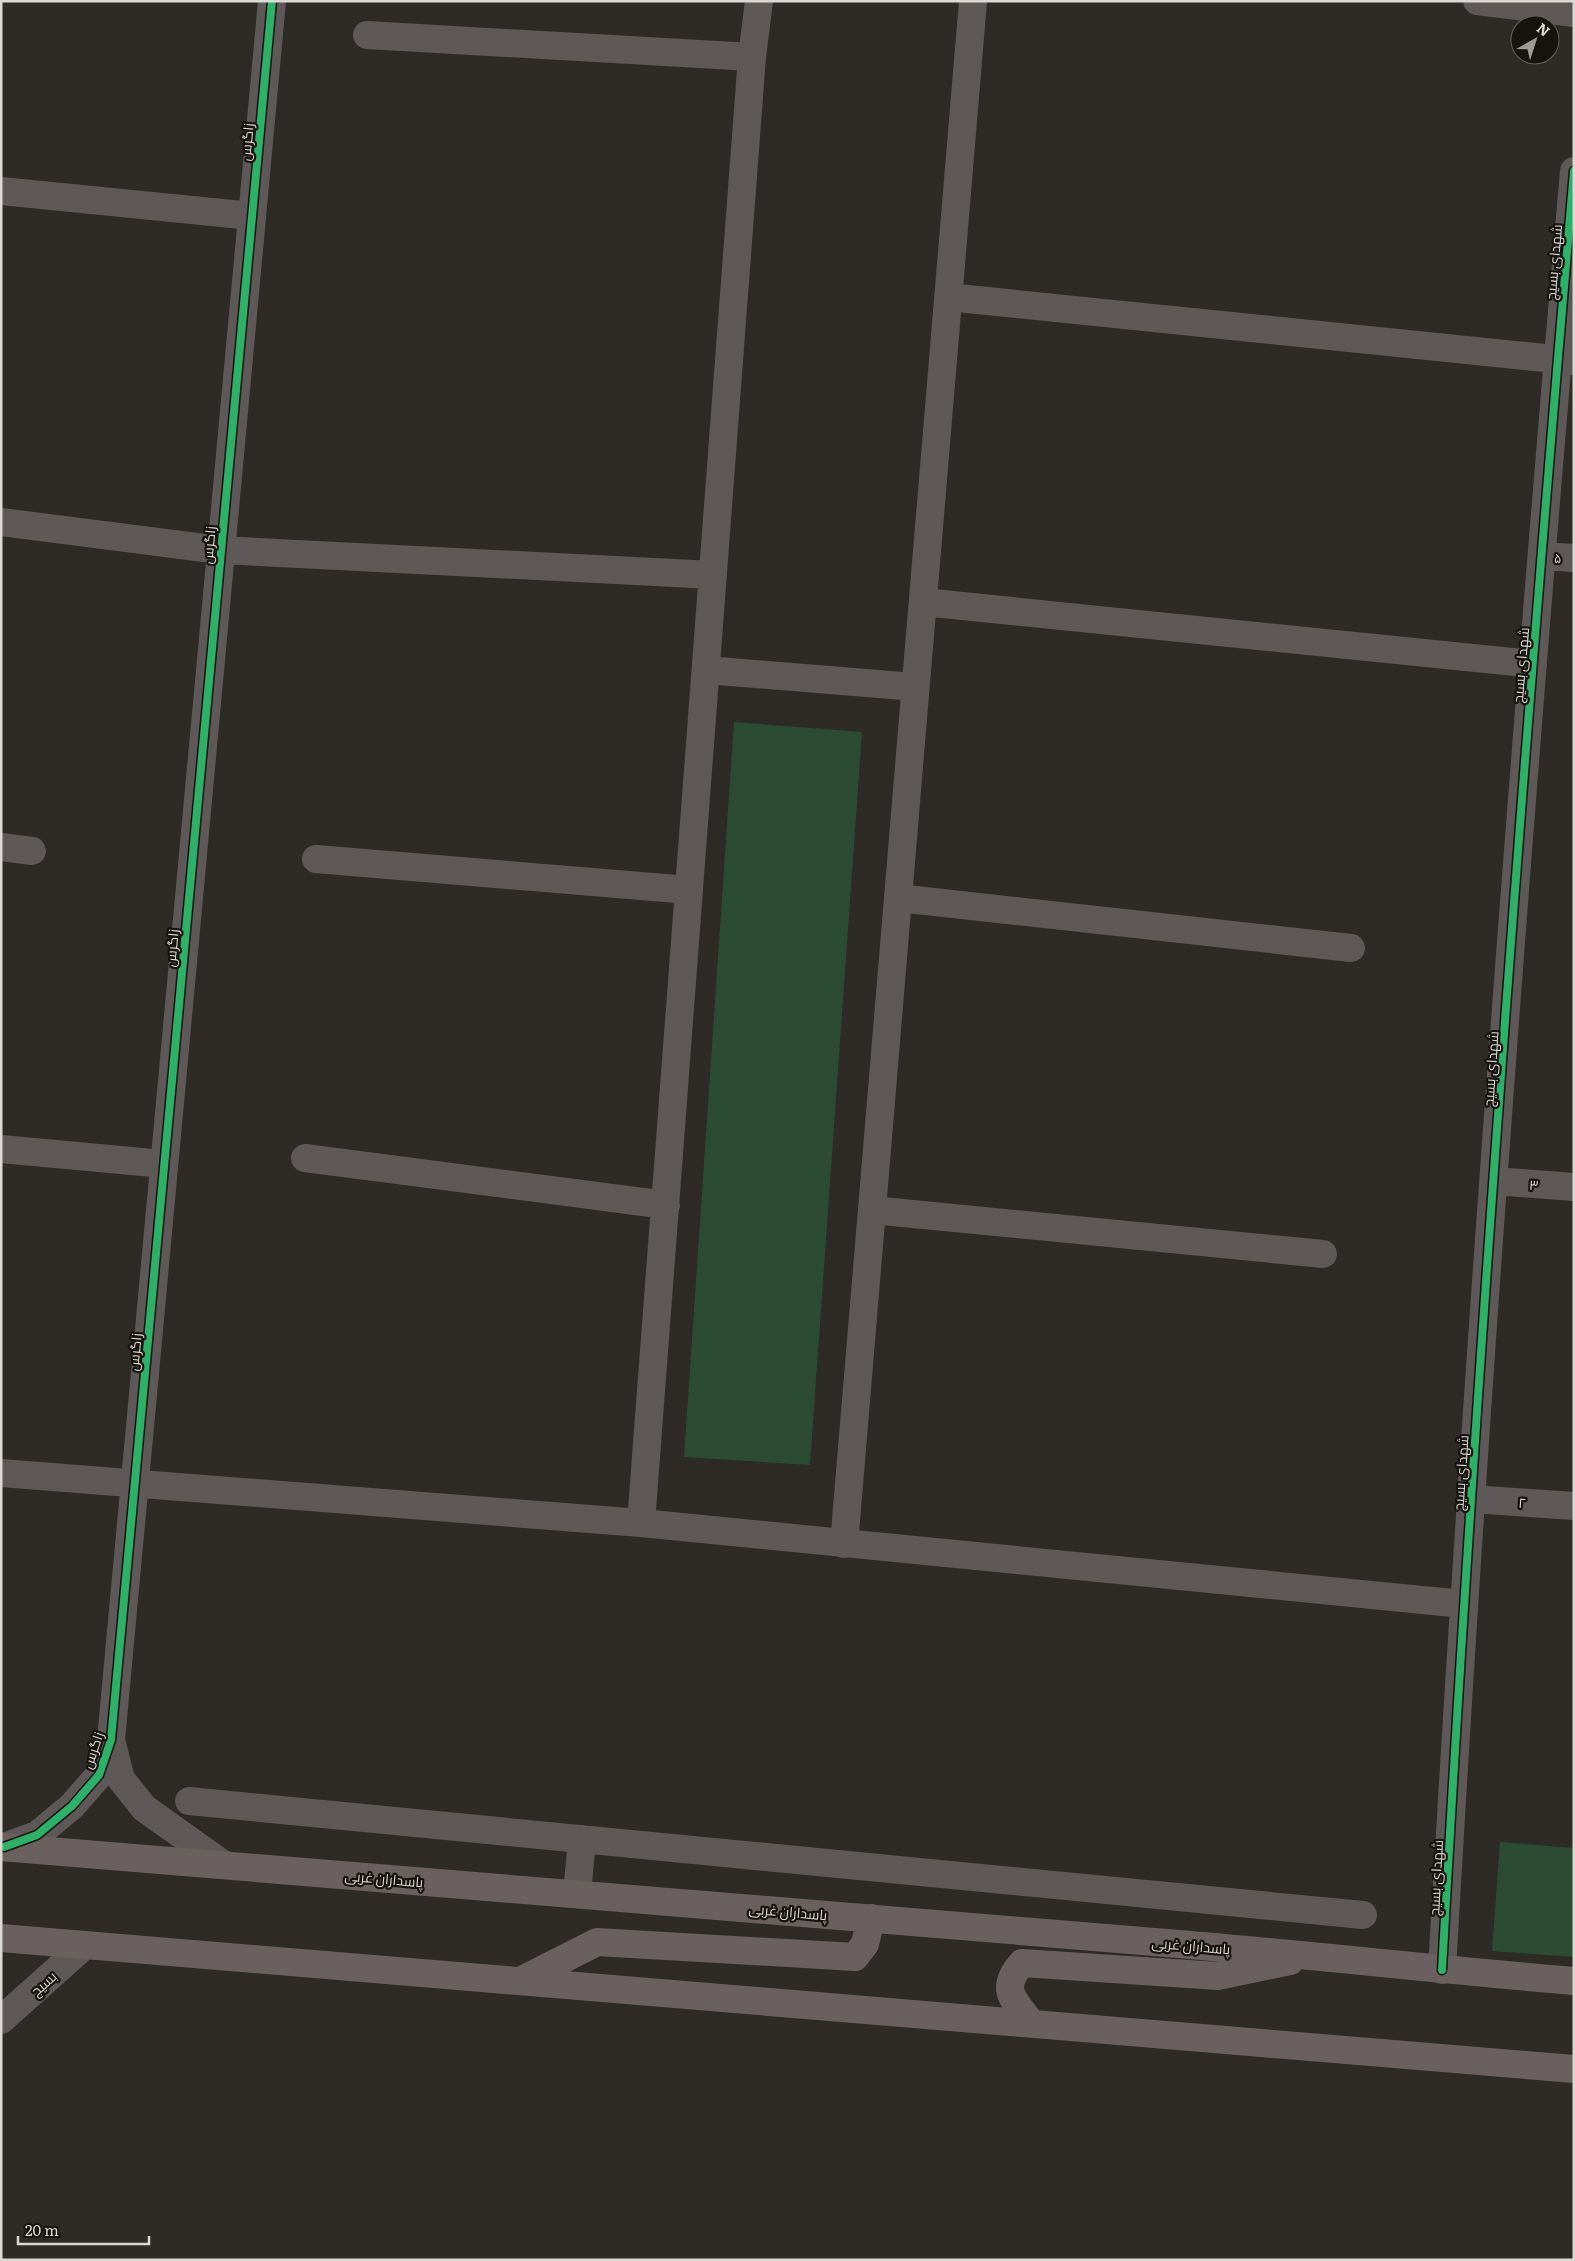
<svg xmlns="http://www.w3.org/2000/svg" width="1575" height="2261" font-family="Literata,Cairo,serif">
	<rect width="100%" height="100%" fill="#2e2a26"/>
	<path fill="#2b4c33" d="M734 722 862 732 810 1465 684 1457Z
		M1500 1842 1574 1848V1957L1492 1951Z"/>
	<g fill="none" stroke-linecap="round" stroke-linejoin="round">
		<path stroke="#5f5858" stroke-width="28" d="M1477 1 1574 13
			M367 35 752 57
			M1 191 252 216
			M948 297 1574 361
			M1 522 220 550 713 575
			M1543 556 1574 558
			M923 602 1533 664
			M706 670 915 687
			M1 847 32 851
			M316 859 689 890
			M898 898 1351 948
			M1 1149 164 1164
			M305 1158 666 1205
			M1494 1181 1574 1187
			M872 1210 1323 1254
			M1 1473 641 1523 1463 1604
			M1471 1499 1574 1506
			M641 1523 752 57 759 1
			M844 1544 973 1
			M111 1740 121 1779 144 1808 224 1865
			M189 1801 1363 1915
			M4 1847 37 1835 72 1806 99 1775 111 1740 272 1
			M577 1894 582 1839
			M1442 1970C1476 1370 1522 770 1574 171
			M1 2020 85 1945"/>
		<path stroke="#69605f" stroke-width="28" d="M1 1847C394 1879 787 1910 1179 1944 1311 1955 1442 1970 1574 1981
			M1 1938 1574 2069
			M520 1981 597 1942 855 1957 865 1944 871 1918
			M1031 2023C1013 1999 999 1989 1022 1963L1218 1976 1290 1961"/>
		<defs>
			<path id="cycleway" d="M4 1847 37 1835 72 1806 99 1775 111 1740 272 1
				M1442 1970C1476 1370 1522 770 1574 171"/>
		</defs>
		<use href="#cycleway" stroke="#171410" stroke-width="11"/>
		<use href="#cycleway" stroke="#2db169" stroke-width="8"/>
	</g>
	<g text-anchor="middle" dominant-baseline="central" stroke-width="4.5" stroke-linejoin="round" paint-order="stroke">
		<g font-size="14" fill="#dcd8d3" stroke="#171410">
			<text transform="translate(246 142) rotate(-85)">زاگرس</text>
			<text transform="translate(1553 262) rotate(-85)">شهدای بسیج</text>
			<text transform="translate(208 545) rotate(-85)">زاگرس</text>
			<text transform="translate(1558 557) rotate(3)">۵</text>
			<text transform="translate(1520 665) rotate(-85)">شهدای بسیج</text>
			<text transform="translate(171 948) rotate(-85)">زاگرس</text>
			<text transform="translate(1490 1069) rotate(-86)">شهدای بسیج</text>
			<text transform="translate(1534 1184) rotate(4)">۳</text>
			<text transform="translate(134 1352) rotate(-85)">زاگرس</text>
			<text transform="translate(1460 1473) rotate(-86)">شهدای بسیج</text>
			<text transform="translate(1522 1502) rotate(4)">۲</text>
			<text transform="translate(92 1750) rotate(-71)">زاگرس</text>
			<text transform="translate(384 1878) rotate(5)">پاسداران غربی</text>
			<text transform="translate(1435 1878) rotate(-87)">شهدای بسیج</text>
			<text transform="translate(788 1911) rotate(5)">پاسداران غربی</text>
			<text transform="translate(1191 1945) rotate(5)">پاسداران غربی</text>
			<text transform="translate(43 1983) rotate(-42)">بسیج</text>
		</g>
	</g>
	<rect width="1575" height="2261" fill="none" stroke="#dcd8d3" stroke-width="5"/>
	<g transform="translate(1535 40) rotate(39)"><circle r="24" fill="#171410" stroke="#66625e"/>
	<path d="M0-4L9 19L0 12L-9 19Z" fill="#9f9b96"/>
	<text y="-8" font-size="14" font-weight="bold" text-anchor="middle" fill="#dcd8d3">N</text>
	</g>
	<path d="M18 2236v8h131v-8" fill="none" stroke="#dcd8d3" stroke-width="2.5"/>
	<text x="25" y="2236" font-size="15" fill="#dcd8d3" stroke="#171410" stroke-width="4" paint-order="stroke">20 m</text>
</svg>
